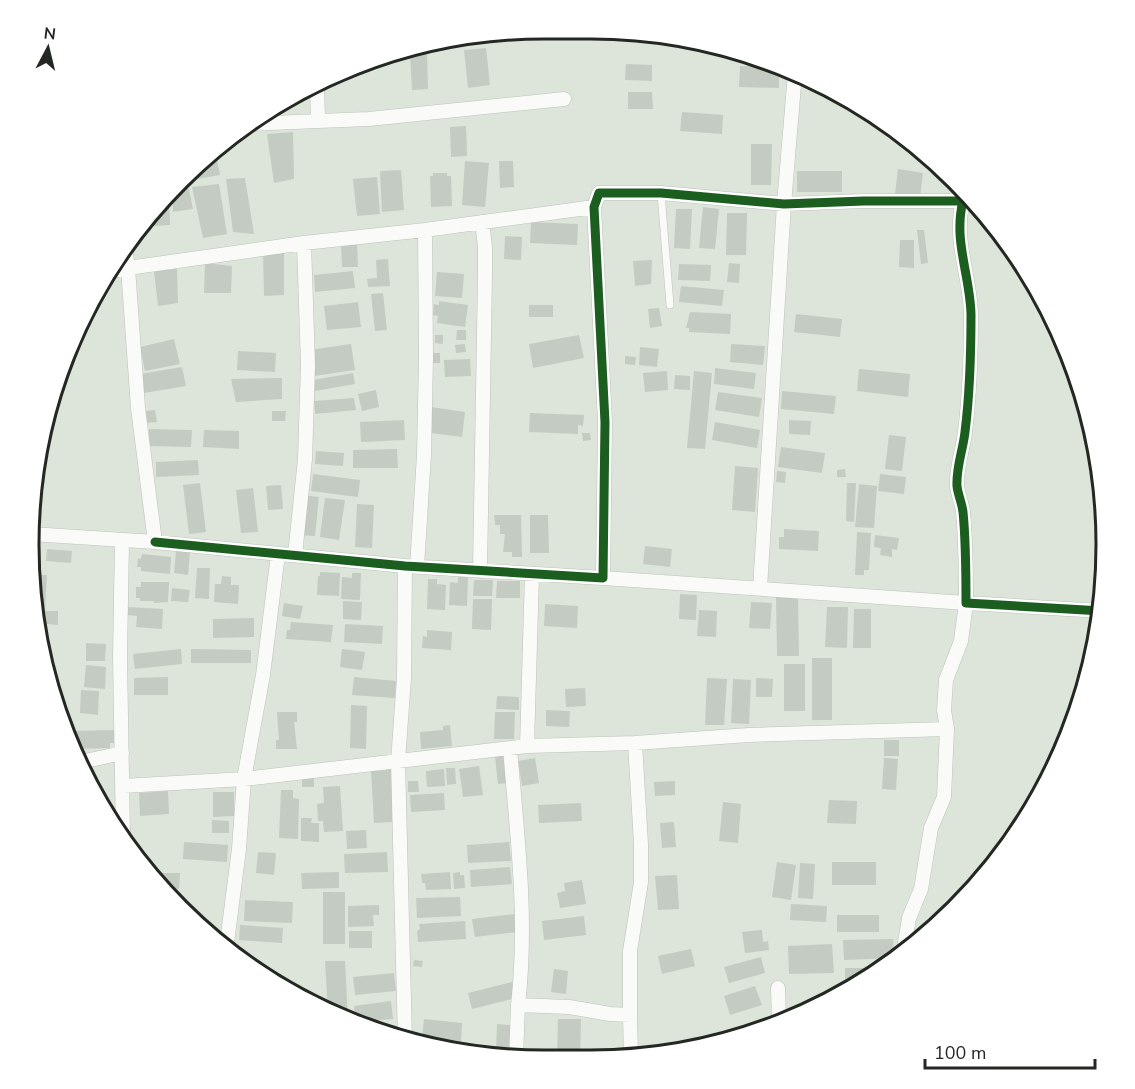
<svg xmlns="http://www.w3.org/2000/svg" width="1135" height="1089" font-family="'Nunito Sans',sans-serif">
	<rect width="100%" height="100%" fill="#dde5da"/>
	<path fill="#c4cbc2" d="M486 48 490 85 468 88 464 50Z
		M427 52 428 89 412 90 410 53Z
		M626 64 652 65V81L625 80Z
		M740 66 779 67V88L739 87Z
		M628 92H652L653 109H628Z
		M682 112 723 115 722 134 680 131Z
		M466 126 467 156 451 157 450 127Z
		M293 132 294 179 274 183 267 134Z
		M751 144H772L771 185H751Z
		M215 150 220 175 180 182Z
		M465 161 489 163 485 207 462 205Z
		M499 161H513L514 187 500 188Z
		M898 169 923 173 920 197 895 194Z
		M401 170 404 210 382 212 380 171Z
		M797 171H842V192H797Z
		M433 173H447V176H451L452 206 431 207 430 176H433Z
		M377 177 380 214 357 216 353 179Z
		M245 178 254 234 233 232 226 179Z
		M219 184 227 234 203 238 192 187Z
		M188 185 193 209 173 212 172 192Z
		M169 193 170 225 140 227 157 204Z
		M703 207 719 209 715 249 699 248Z
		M676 209H692L690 249 674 248Z
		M727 213H747L746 255H726Z
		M531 222 578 224 577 245 530 243Z
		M917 230H924L928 263 921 264Z
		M505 236 522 237 521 260 504 259Z
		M900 240H914V268L899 267Z
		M357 242 358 267H342L341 243Z
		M284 249V295L264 296 263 250Z
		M388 259 390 286 368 287 367 279 377 278 376 260Z
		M652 260 651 284 635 286 633 261Z
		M205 263 232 266 231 293H204Z
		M729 263 740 264 739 283 727 282Z
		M679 264 711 265 710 281 678 280Z
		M177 269 178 303 158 306 154 271Z
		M353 271 355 288 315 292 314 275Z
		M437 272 464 274 462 298 435 296Z
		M681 286 724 290 722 306 679 302Z
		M383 293 387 330 375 331 371 294Z
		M439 301 468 305 465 327 437 323 438 316 433 315 434 304 439 305Z
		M358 302 361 327 327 330 324 306Z
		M529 305H553V317H529Z
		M659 308 662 326 650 328 648 309Z
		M690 312 731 314 730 334 689 332V328H686Z
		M796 314 842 319 840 337 794 332Z
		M457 330H466V340H456Z
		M435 335H443V344L435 343Z
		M579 335 584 358 533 368 529 344Z
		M174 339 180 364 145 371 140 347Z
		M351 344 355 370 314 376 310 350Z
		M465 344 466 352 456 353 455 345Z
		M731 344 765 346 763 365 730 362Z
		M640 347 659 349 657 367 639 365Z
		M238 351 276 353 275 372 237 370Z
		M432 353H440V363H432Z
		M625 356 636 357 635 365 625 364Z
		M470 359 471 376 445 377 444 360Z
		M182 367 186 386 144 393 140 374Z
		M715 368 756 373 754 389 714 384Z
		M859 369 910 374 908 397 857 391Z
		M667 371 668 390 645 392 643 373Z
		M694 371 712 373 705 449 687 448Z
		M353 373 355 384 315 391 313 380Z
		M675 375 690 376V390L674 389Z
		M282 378V399L236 402 231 379Z
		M376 390 379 407 362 411 358 394Z
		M782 391 836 396 834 414 781 409Z
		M718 392 762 398 759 417 715 410Z
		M354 398 356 410 315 414 314 401Z
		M431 407 465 412 462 437 431 433 432 425H426Z
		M155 410 157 422 147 423 145 411Z
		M272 411H286L285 421H272Z
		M530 413 584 415 583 426 578 425V434L529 432Z
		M404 420 405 440 361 442 360 422Z
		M789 420 811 421 810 435 789 434Z
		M715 422 760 430 757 448 712 440Z
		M149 429 192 430 191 447 149 446Z
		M204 430 239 431V449L203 447Z
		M582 433H590L591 440 583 441Z
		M889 435 906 437 902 471 885 469Z
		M781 447 825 453 822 473 778 467Z
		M397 449 398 468H353V450Z
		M316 451 344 453 343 466 315 464Z
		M198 460 199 475 156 477V462Z
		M735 466 758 468 755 512 732 510Z
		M845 469 846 477H837V470Z
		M777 471 786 472 785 483 776 482Z
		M313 474 360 480 358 497 311 491Z
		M880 474 906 477 904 494 878 491Z
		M200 483 206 532 189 534 183 485Z
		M847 483H856L854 522 846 521Z
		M859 484 877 486 874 528 855 527Z
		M281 485 283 509 268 510 266 486Z
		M253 488 258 532 241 533 236 490Z
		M303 495 319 497 315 536 299 535Z
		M325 498 345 500 339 540 320 537Z
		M357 504 374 505 372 548 355 547Z
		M494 515H521L522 557H512V552H503L505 534H500V525H495Z
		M530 515H548L549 553H530Z
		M784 529 819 531 818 551 779 549V537H784Z
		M857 532 871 533 869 570H864V575H855Z
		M875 535 899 538 897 550 892 549V557L880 555 881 548 874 547Z
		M645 546 672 549 670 567 643 564Z
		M47 549 72 551 71 563 46 561Z
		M176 551 190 552 188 575 174 573Z
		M142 554 171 557 170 574 141 571V567H137L138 558 141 559Z
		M197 568H210L209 599 195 598Z
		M320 572 340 573 339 596 317 595 318 576H320Z
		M352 573H361L360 600 341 599 342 577 352 578Z
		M34 575H47L45 611H58V625L37 623 33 599Z
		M222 576 231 577V585H239L238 604 214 602 215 584H221Z
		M458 577H468L467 606 449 605 450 582 458 583Z
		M428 579H437V584L446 585 445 610 427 609Z
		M474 580H493L492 596H473Z
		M497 581H520V598H496Z
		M141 582H169L168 602 154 603V601H140V598H136V587H141Z
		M172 588 190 590 188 602 171 601Z
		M680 594 697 595 696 620 679 619Z
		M798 595 799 656H777L776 596Z
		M473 599H492L491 630 472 629Z
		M343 601 362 602 361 620 343 619Z
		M751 602 772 603 770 629 749 628Z
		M284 603 303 606 300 619 282 616Z
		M545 604 578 606 577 628 544 626Z
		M128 607 163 609 162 629 136 627 137 616 128 615Z
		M827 607H848L847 648 825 647Z
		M854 609H871V648H853Z
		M699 610 717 611 716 637 697 636Z
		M254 618V637L213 638V619Z
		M291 622 333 625 331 642 286 639 287 630H290Z
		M345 624 383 626 382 644 344 642Z
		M427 630 452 632 451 650 422 648 423 636 427 637Z
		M86 643 106 644 105 661H86Z
		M181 649 182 664 135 669 133 654Z
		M191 649 251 650V663H191Z
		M342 649 365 652 362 670 340 667Z
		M812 658H832V720H812Z
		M784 664H805V711H784Z
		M86 665 106 667 105 689 84 687Z
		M168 677V695H134V678Z
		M354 677 396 681 395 698 352 695Z
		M707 678 727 679 724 725H705Z
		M756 678 773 679 772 697H756Z
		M733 679 751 680 749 724 731 723Z
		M585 688 586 706 566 707 565 689Z
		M81 690 99 691 98 715 80 713Z
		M497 696 519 697V710L496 709Z
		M351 705 367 706 366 749 350 748Z
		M546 710 570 711 569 727 546 726Z
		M277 712H297V722H294L297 749H276V740H279Z
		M495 712H515L514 739H494Z
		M450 725 452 746 421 749 420 732 443 730V726Z
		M116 730V743H110V748L75 749 68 731Z
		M884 740H899V756H884Z
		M504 756 507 783 498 784 495 757Z
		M535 758 539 783 522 786 518 761Z
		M884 758 898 759 896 790 882 789Z
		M479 766 483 795 463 797 459 769Z
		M446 768H455L456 784 447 785Z
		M444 769 445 786 427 787 426 771Z
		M391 770 394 822 374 823 371 771Z
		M302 777H314V787H302Z
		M408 781H418L419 792H408Z
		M675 781V795L655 796 654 782Z
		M340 786 343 831 324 832 323 821H318L317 804 324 803 323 787Z
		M281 790H293V798L299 799 298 839 279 838Z
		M168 791 169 814 140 816 139 793Z
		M213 792H234V816L213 817Z
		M444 793 445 810 411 812 410 795Z
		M829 800 857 801 856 824 827 823Z
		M723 802 741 804 738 843 719 841Z
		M581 803 582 821 539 823 538 805Z
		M301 818H312L311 823H319V842L301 841Z
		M212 820 229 821V833H212Z
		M674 822 676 847 662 848 660 823Z
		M366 830 367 848 347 849 346 831Z
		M184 842 228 845 227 862 183 859Z
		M509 842 511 861 468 863 467 845Z
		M258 852 276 853 274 875 256 873Z
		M387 852 388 872 345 873 344 854Z
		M777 862 796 865 791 900 772 897Z
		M832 862H876V885H832Z
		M800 863 815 864 813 899 798 898Z
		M510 867 512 884 471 887 470 870Z
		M339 872V888L302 889 301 873Z
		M450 872 451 889 426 890 425 883H422L421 874Z
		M460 872V875H464L465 888 454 889 453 873Z
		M148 873H180L179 889H161Z
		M677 875 679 909 658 910 655 876Z
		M582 880 586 904 560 908 557 893 565 891 564 883Z
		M323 892H345V944H323Z
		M460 897 461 916 417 918 416 898Z
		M245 900 293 902 292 923 244 921Z
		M791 904 827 906 826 922 790 920Z
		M379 905V915H373L374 926 348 927V906Z
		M515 914 517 932 475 937 472 919Z
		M837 915H879V932H837Z
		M584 916 586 935 544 940 542 921Z
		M465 921 466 939 418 942 417 931 420 929 419 924Z
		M240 925 283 928 282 943 239 940Z
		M762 930 763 942 768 941 769 950 745 953 742 932Z
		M349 931H372V948H349Z
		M893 939 894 958 844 960 843 940Z
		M832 944 834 973 789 974 788 946Z
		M691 949 695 966 662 974 658 956Z
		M761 957 765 973 729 983 724 967Z
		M414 960 423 961 422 967 413 966Z
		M325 961H345L348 1019 328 1012Z
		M845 968H882L851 987 845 988Z
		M554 969 568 971 566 994 551 992Z
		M394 973 396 991 355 995 353 977Z
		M512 982 516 998 472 1009 468 993Z
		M755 986 762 1005 730 1015 724 996Z
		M391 1001 393 1019 356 1022 354 1006Z
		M424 1019 462 1023 461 1043 422 1039Z
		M558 1019H581L580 1059H557Z
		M497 1024 510 1025V1052H496Z"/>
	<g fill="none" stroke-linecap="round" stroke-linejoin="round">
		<defs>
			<path id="lane" d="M661 193 670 305"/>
			<path id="street" d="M318 121 369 119 564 99
				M250 124 318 121 317 85
				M108 272 128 268 125 248
				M31 534 155 542 138 408 128 268 304 243 425 230 594 207
				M122 540 120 657 123 838
				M155 542 405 566 603 578 605 422 594 207 599 193H661L784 204 864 201H963C953 240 970 275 971 314 971 353 970 392 965 432 963 450 956 467 957 486 958 495 962 503 963 512 966 542 966 573 966 603L1102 611
				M295 555 305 459 308 365 304 243
				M417 567 424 455 426 357 425 230
				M480 571 485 275V247L482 222
				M760 588 784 204 795 73
				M527 746 532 574
				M510 748C517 836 528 917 518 1005L569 1007 610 1014 630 1015 631 1058
				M81 762 122 753
				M123 786 244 779 527 746 635 743 749 735 947 729 944 710 946 680 961 641 966 603 603 578
				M226 950 239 849 244 779 263 675 278 554
				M903 955 909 918 921 889 931 828 944 797 947 729
				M778 988 779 1022
				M630 1015V951L641 882V844L635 743
				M405 1041 398 761 404 678 405 566
				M516 1059 518 1005"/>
		</defs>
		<use href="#lane" stroke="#bcc2ba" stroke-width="8"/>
		<use href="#street" stroke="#bcc2ba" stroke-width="15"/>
		<use href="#lane" stroke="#fafbf9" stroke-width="7"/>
		<use href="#street" stroke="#fafbf9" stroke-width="14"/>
		<defs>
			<path id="cycleway" d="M155 542 405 566 603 578 605 422 594 207 599 193H661L784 204 864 201H963C953 240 970 275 971 314 971 353 970 392 965 432 963 450 956 467 957 486 958 495 962 503 963 512 966 542 966 573 966 603L1102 611"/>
		</defs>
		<use href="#cycleway" stroke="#fff" stroke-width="13"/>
		<use href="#cycleway" stroke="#1b5e20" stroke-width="9"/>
	</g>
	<path d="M0 0H1135V1089H0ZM544 39H591A505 505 0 0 1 1096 544V545A505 505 0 0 1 591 1050H544A505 505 0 0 1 39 545V544A505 505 0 0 1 544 39Z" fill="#fff" fill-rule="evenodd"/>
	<path fill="none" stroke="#232822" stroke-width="3" d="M544 39H591A505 505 0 0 1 1096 544V545A505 505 0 0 1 591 1050H544A505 505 0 0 1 39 545V544A505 505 0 0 1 544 39Z"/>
	<g transform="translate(48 48) rotate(7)" stroke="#ffffff" stroke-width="4.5" paint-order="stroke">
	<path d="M0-4.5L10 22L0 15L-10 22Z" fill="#232822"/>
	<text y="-9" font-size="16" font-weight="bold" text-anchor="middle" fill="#232822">N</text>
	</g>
	<path d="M925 1059v9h170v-9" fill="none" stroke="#232822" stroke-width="3"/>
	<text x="934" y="1059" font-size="18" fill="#232822" stroke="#ffffff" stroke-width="4.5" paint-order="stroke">100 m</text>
</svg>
